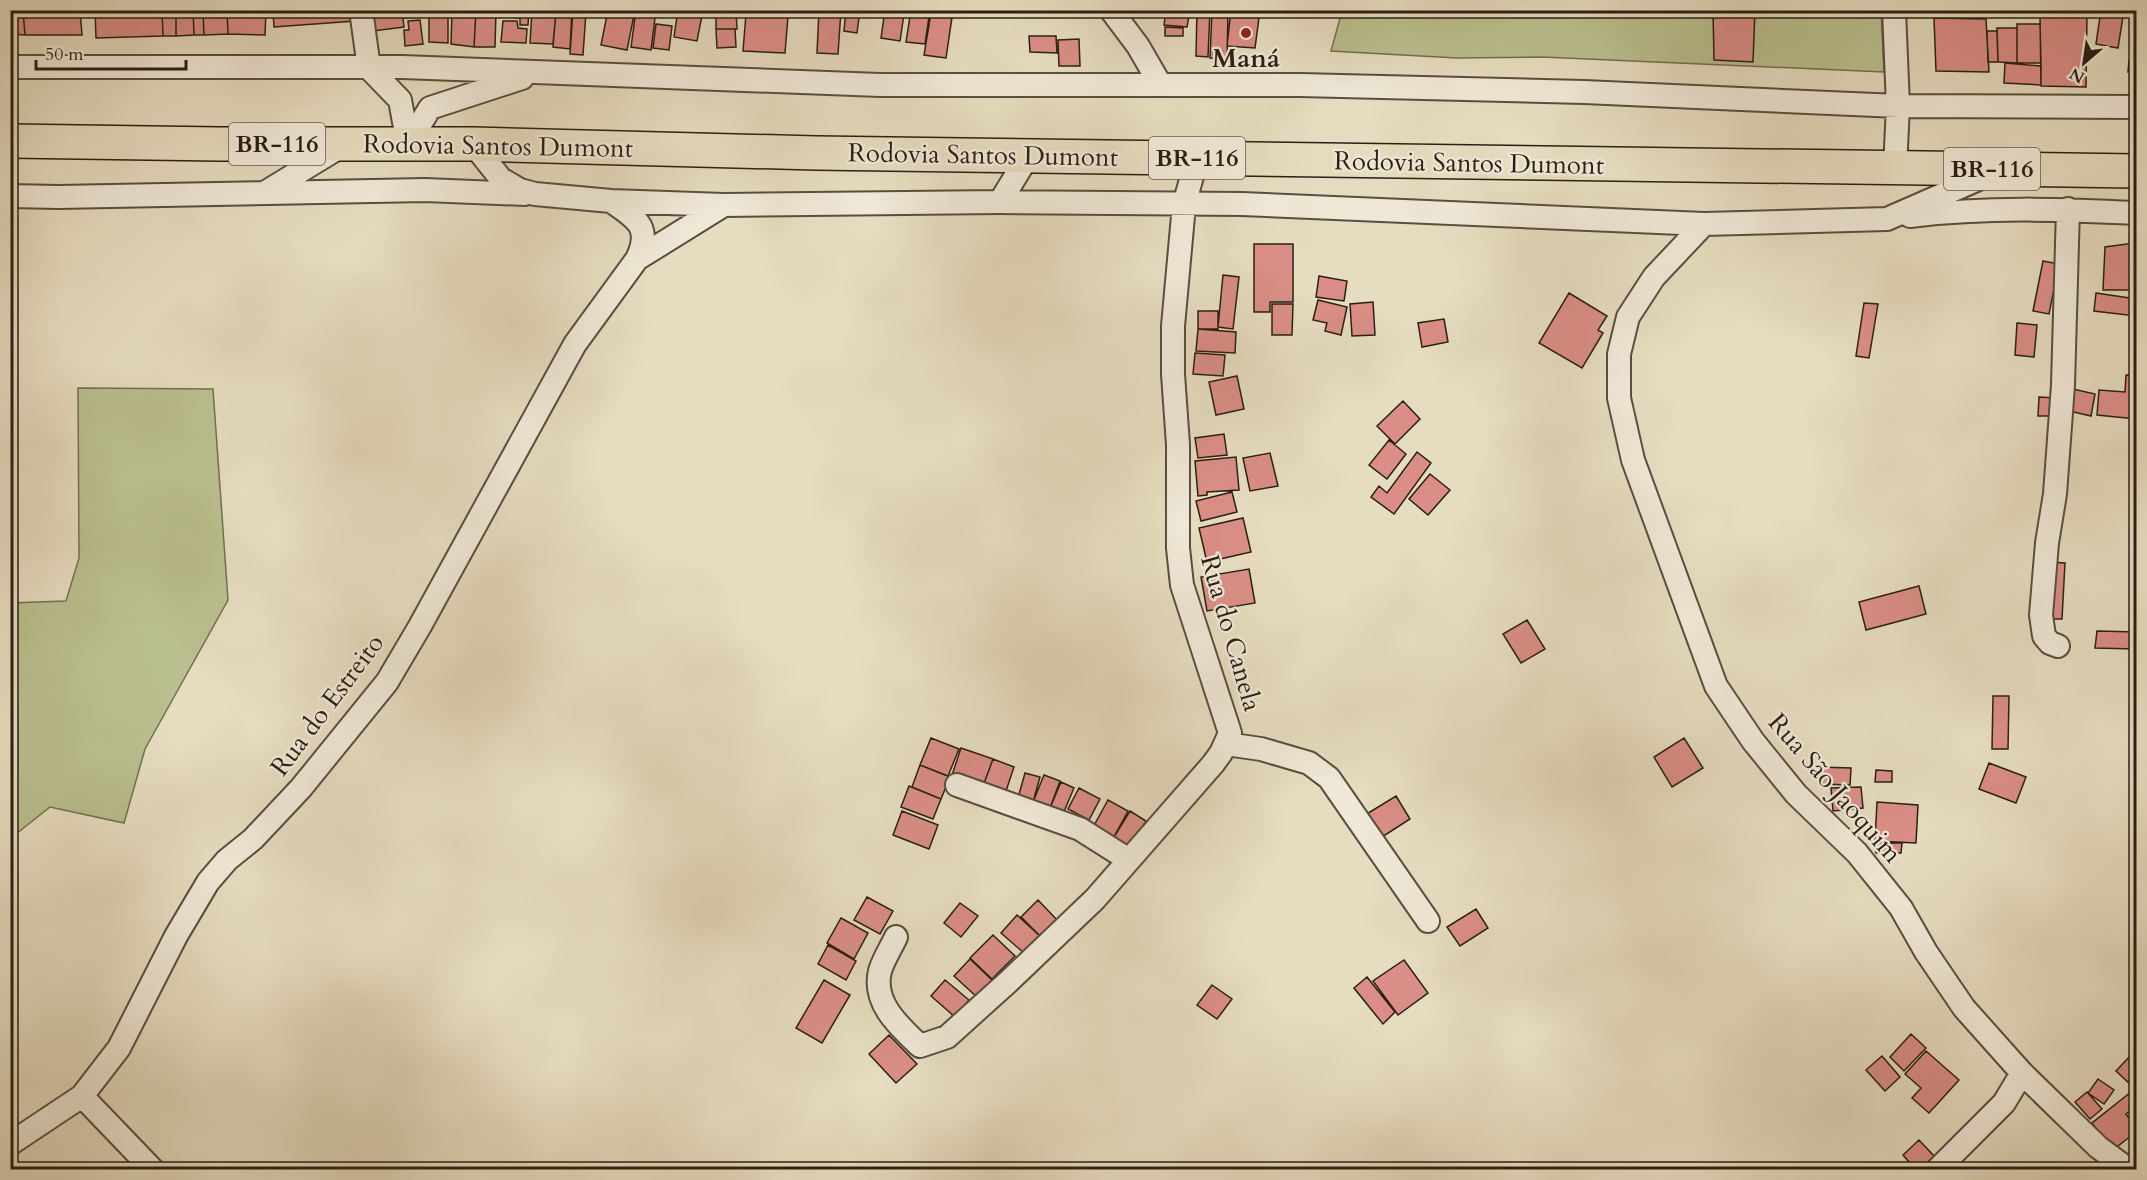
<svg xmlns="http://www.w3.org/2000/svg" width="2147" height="1180" font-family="Cardo,serif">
	<rect width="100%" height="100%" fill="#e6dcc0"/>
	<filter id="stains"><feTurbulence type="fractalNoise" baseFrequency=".00333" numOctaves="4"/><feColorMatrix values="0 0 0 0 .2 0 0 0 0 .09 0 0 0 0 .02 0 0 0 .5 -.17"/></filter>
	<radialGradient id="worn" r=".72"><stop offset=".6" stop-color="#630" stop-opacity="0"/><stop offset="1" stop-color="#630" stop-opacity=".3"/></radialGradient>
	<path fill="#babf8f" stroke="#726f52" stroke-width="1.5" d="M1881 10 1884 72 1542 57 1457 58 1331 51 1342 11Z
		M78 388 213 389 228 600 145 749 124 823 50 807 11 838V603L66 601 79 558Z"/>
	<path fill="#da8e87" stroke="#2a1f15" stroke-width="1.5" d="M10 10H23L25 35 10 34Z
		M23 10H80L82 35H25Z
		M95 10H162L163 36 96 38Z
		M162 10H176V36H163Z
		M176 10H193L194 35 176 36Z
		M193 10H203L204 35H194Z
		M203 10H227L228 34 204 35Z
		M227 10H266L265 35 228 34Z
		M273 10H354L355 21 274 27Z
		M371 10H416L417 17 403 18 404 27 373 31Z
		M429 10H448V43L429 42Z
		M452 10H476L474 47 451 44Z
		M476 10H496L495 47H474Z
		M509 10H529L528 25H520V18L508 17Z
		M556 10H572L570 49 553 47Z
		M573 10 586 12 583 55 570 54Z
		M608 10H635L627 50 601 45Z
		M636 10H656L651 50 631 47Z
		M678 10H703L697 41 674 37Z
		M716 10H736L737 29H716Z
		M819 10H841L838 54 817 53Z
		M846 10H860L857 33 844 31Z
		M885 10 904 14 900 41 881 38Z
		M911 10H930L925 44 906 42Z
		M1166 10H1190L1187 27 1164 25Z
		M1197 10H1210L1208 57 1196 56Z
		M1231 10H1260L1255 48 1227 46Z
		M1505 10H1535L1534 15 1505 17Z
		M1713 10H1755L1753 62 1714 60Z
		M1924 10H1983V13L1924 12Z
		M2101 10H2124L2118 48 2096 44Z
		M532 11 556 13 553 44 530 43Z
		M1212 12H1228L1227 59 1210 58Z
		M931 13 952 17 946 58 924 55Z
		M746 14 788 16 785 53 743 51Z
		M2087 14 2086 87 2041 86 2040 16Z
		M1934 18 1986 19 1989 72 1936 71Z
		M420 20 423 44 405 46 404 30H409L408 21Z
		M503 21H517L518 28 527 29 526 43 501 42Z
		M656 24 672 26 669 50 653 48Z
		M2017 24H2040L2041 63H2017Z
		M1165 27 1183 28V36H1165Z
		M1997 28H2017V63L1998 62Z
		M716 29H735L736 47 717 48Z
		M1987 31H1997L1998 62H1988Z
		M2133 32 2136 33V72H2128L2129 61H2133Z
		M1029 36H1056L1057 53 1030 52Z
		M1079 39 1080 66H1059L1058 40Z
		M2005 63 2041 66V85L2004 83Z
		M2134 243H2136V284H2133Z
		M2134 243 2133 290H2103L2105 247Z
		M1254 244H1293V302H1270V312H1254Z
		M2043 261 2059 264 2049 314 2033 311Z
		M1223 275 1239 277 1233 329 1218 327Z
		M1319 276 1347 281 1344 301 1316 297Z
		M1569 293 1607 316 1598 330 1603 333 1582 368 1539 343Z
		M2096 293 2136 299V316L2094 311Z
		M1318 300 1347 307 1341 335 1325 331 1327 323 1313 320Z
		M1373 302 1375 335 1352 336 1350 304Z
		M1864 303 1878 304 1869 358 1856 356Z
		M1272 304H1293L1292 335H1272Z
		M1198 311H1218V329H1198Z
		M1444 319 1448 342 1422 347 1418 323Z
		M2017 323 2037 325 2034 357 2015 355Z
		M1198 329 1236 332 1235 353 1196 351Z
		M1195 353 1225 355 1223 376 1193 374Z
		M2126 375 2136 376V419L2097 415 2099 390 2125 392Z
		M1237 376 1244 409 1216 415 1209 382Z
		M2073 389 2095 394 2091 416 2069 411Z
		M2039 397 2056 398V416H2038Z
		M1403 401 1420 419 1395 444 1377 426Z
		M1224 434 1227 455 1198 458 1195 438Z
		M1389 440 1406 454 1387 479 1369 465Z
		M1417 452 1431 463 1394 514 1371 497 1379 486 1387 493Z
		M1270 453 1278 486 1250 491 1243 458Z
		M1236 457 1239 490 1207 492V495L1198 496 1195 461Z
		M1430 474 1450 490 1428 515 1409 499Z
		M1232 492 1237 512 1201 521 1196 501Z
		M1243 518 1251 552 1207 562 1199 528Z
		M2049 562 2065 563 2062 619H2046Z
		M1249 569 1255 603 1207 611 1201 577Z
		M1919 586 1926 614 1866 630 1859 602Z
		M1527 620 1545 649 1521 663 1503 634Z
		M2097 631 2136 632V649L2095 648Z
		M1993 696H2009L2008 749H1992Z
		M931 738 959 749 948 776 920 765Z
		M1684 738 1703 768 1672 787 1654 757Z
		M961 748 993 759 983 786 952 775Z
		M993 759 1014 767 1005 794 983 786Z
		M1989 763 2026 777 2016 803 1979 789Z
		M920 765 950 777 941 799 912 787Z
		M1819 767 1851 768 1850 785 1819 784Z
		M1876 770 1892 771V782H1875Z
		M1025 773 1040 777 1033 802 1018 798Z
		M1044 775 1060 781 1050 808 1033 802Z
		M1061 782 1074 788 1063 814 1050 808Z
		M909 786 941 799 933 819 901 807Z
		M1861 787 1863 808 1833 811 1831 788Z
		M1079 788 1100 799 1089 820 1068 809Z
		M1396 796 1410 819 1379 839 1365 815Z
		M1108 800 1128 811 1111 842 1091 831Z
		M1877 802 1918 805 1916 843 1875 841Z
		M902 811 938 825 929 849 893 835Z
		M1130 811 1146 821 1127 852 1111 842Z
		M1876 843H1902L1901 853H1876Z
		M867 897 893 911 880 934 854 920Z
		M1038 900 1058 921 1041 937 1021 917Z
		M960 903 978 916 961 937 944 923Z
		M1476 909 1488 928 1460 946 1447 927Z
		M1017 915 1041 937 1025 954 1001 933Z
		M841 918 868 933 854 959 827 943Z
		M993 935 1015 956 992 979 970 958Z
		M828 945 856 961 846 980 818 964Z
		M970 959 993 981 978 998 954 976Z
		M1404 960 1428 993 1398 1015 1373 981Z
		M1367 977 1395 1012 1383 1024 1354 988Z
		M824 980 850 995 822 1043 796 1028Z
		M945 980 969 1000 955 1017 931 996Z
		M1212 985 1232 999 1217 1019 1197 1005Z
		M1911 1034 1926 1048 1904 1071 1890 1057Z
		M889 1035 917 1064 896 1083 869 1054Z
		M1926 1051 1959 1080 1929 1113 1912 1098 1921 1088 1905 1074Z
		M2131 1055 2136 1060V1078L2131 1085 2116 1071Z
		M1882 1056 1900 1077 1885 1091 1866 1070Z
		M2098 1079 2114 1090 2104 1104 2088 1093Z
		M2136 1088V1108L2135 1106 2126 1114 2136 1127V1132L2113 1150 2092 1123Z
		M2087 1092 2102 1109 2090 1119 2075 1102Z
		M1919 1140 1935 1157 1922 1170H1916L1903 1155Z"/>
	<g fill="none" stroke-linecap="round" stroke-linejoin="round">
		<defs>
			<path id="minor" d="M361 10 369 68 400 100 408 144
				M1111 10 1138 46 1160 84
				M1894 10 1898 106 1895 168
				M10 67H402L880 85H1300L1584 92 1898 106 2136 107
				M408 144 430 108 522 78
				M473 144 501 179 520 190 535 194 611 201 724 205 1000 202 1242 204 1704 224 1887 219 1990 174
				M266 192 343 145
				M10 196 58 197 425 190 525 194
				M1000 202 1028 156
				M1910 216C1986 207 2061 209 2136 213
				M1704 224 1654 277 1628 317 1619 354V398L1633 460 1716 686 1753 741 1796 794 1857 853 1901 908 1926 952 1964 1008 2022 1073 2098 1147 2129 1170
				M637 259 724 205
				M2058 646 2050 643 2044 636 2041 615 2047 543 2055 494 2063 385 2068 209
				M1226 744 1261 749 1309 763 1329 778 1428 921
				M957 785 1080 829 1129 860
				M896 937C891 948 883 960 880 971 872 1003 900 1027 920 1046L947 1037 1008 982 1095 899 1213 764 1221 753 1230 733 1182 585 1178 548V445L1173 374V326L1184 205 1197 158
				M82 1096 153 1170
				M10 1144 82 1096 119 1048 176 936 208 882 227 860 253 839 301 788 387 682 420 626 575 344 637 259C652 227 637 219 611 201
				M1937 1170 2004 1103 2022 1073"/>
			<path id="highway" d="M10 141 219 144H473L816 153 2136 171"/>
		</defs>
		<use href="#minor" stroke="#594e40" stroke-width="26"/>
		<use href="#highway" stroke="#2a1f15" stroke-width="36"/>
		<use href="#minor" stroke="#efe8d6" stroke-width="22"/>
		<use href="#highway" stroke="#e6dcc0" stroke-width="33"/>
	</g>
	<circle fill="#8f2418" stroke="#efe8d6" stroke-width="2" cx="1246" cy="33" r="6"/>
	<g text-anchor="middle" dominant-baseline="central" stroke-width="4.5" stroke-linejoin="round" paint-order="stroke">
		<g fill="#efe8d6" stroke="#655b4f" stroke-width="1.5">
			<rect x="229" y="123" width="96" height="42" rx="4.5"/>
			<rect x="1149" y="137" width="96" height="42" rx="4.5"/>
			<rect x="1944" y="148" width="96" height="42" rx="4.5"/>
		</g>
		<g font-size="24" font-weight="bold" fill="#2a1f15">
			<text x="277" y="144">BR-116</text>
			<text x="1197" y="158">BR-116</text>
			<text x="1992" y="169">BR-116</text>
		</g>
		<g font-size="26" font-weight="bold" fill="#2a1f15" stroke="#efe8d6">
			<text x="1246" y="58">Maná</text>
		</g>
		<g font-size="26" fill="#2a1f15" stroke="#efe8d6">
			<text transform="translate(498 146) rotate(1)">Rodovia Santos Dumont</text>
			<text transform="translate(983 155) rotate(1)">Rodovia Santos Dumont</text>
			<text transform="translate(1469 163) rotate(1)">Rodovia Santos Dumont</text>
			<text transform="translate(1231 633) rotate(74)">Rua do Canela</text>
			<text transform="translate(327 705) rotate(-53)">Rua do Estreito</text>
			<text transform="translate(1835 788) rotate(49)">Rua São Jaoquim</text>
		</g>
	</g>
	<rect width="2147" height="1180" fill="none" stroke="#e6dcc0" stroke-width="36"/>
	<rect x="12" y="12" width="2123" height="1156" fill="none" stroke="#2a1f15" stroke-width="3"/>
	<rect x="18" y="18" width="2111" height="1144" fill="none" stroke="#2a1f15" stroke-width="1.5"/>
	<g transform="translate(2084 63) rotate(209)" stroke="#efe8d6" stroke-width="4.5" paint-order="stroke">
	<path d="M0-4.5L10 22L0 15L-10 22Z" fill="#2a1f15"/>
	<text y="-9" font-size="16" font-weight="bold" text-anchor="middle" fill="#2a1f15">N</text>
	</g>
	<path d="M36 60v9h150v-9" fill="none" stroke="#2a1f15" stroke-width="3"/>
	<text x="45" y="60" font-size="18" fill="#2a1f15" stroke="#efe8d6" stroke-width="4.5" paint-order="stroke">50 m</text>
	<rect width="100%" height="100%" filter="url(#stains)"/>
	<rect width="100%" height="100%" fill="url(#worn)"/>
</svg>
